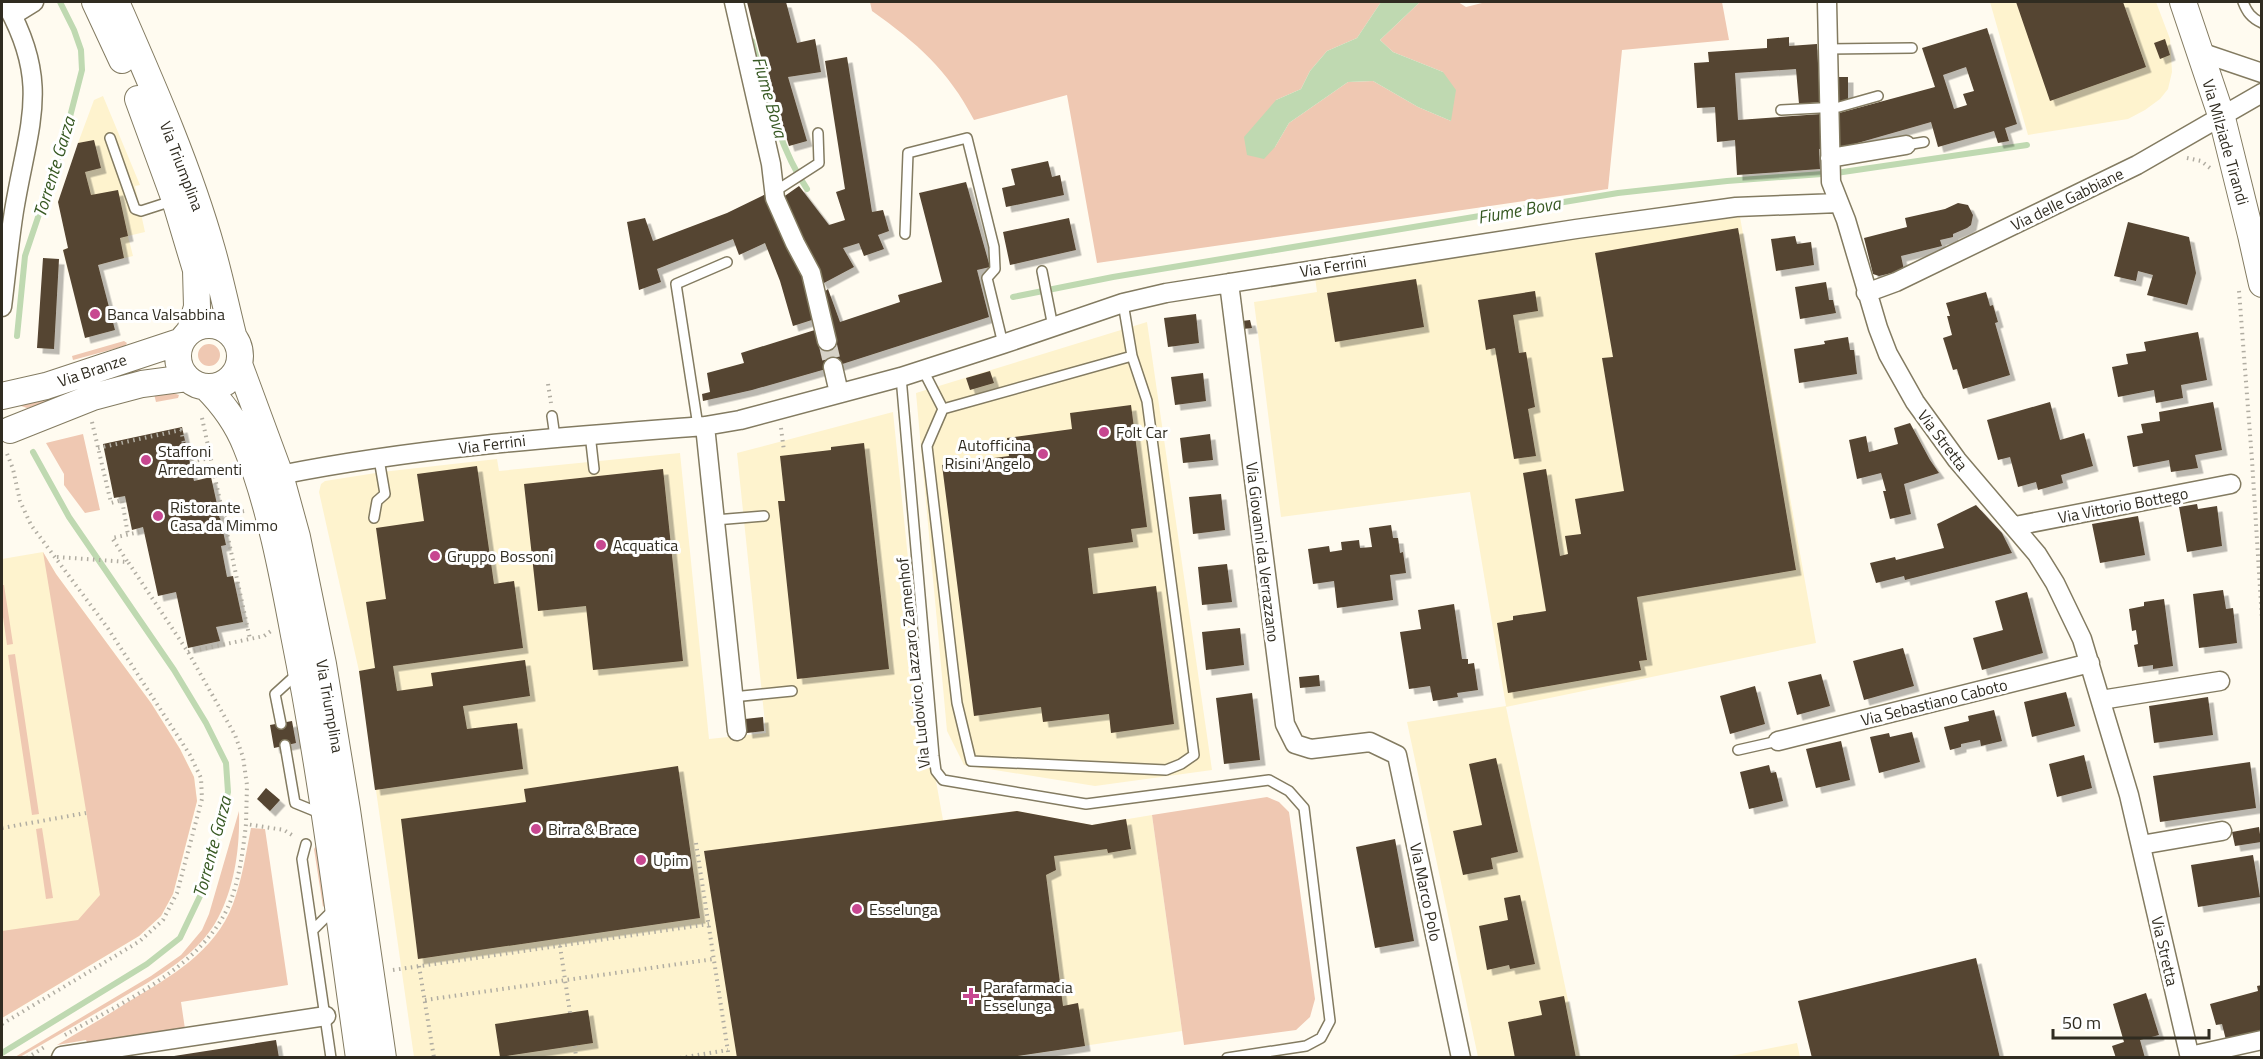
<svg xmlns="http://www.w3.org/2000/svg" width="2263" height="1059" font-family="'Titillium Web',sans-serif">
	<defs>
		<filter id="shadow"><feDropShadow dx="5.5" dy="5.5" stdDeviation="0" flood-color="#0004"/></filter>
	</defs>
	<rect width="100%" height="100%" fill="#fffbf0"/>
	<path fill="#fef3ce" d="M1990 2H2156L2170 39 2172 72 2168 89 2160 99 2145 110 2128 119 2028 135Z
		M103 96 140 185 135 186 145 232 128 236 133 256 68 272 63 250 68 248 78 143 94 100Z
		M1740 217 1816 643 1506 707 1580 1057H1478L1407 722 1506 706 1470 492 1281 517 1254 302 1317 292 1315 277 1434 258Z
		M1147 322 1212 770 1095 786 964 765 947 731 916 393Z
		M893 412 924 714 943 820 1017 811 1092 825 1152 815 1182 1031 1004 1058 414 1057 359 671 319 492 321 484 325 481 382 472 497 459 499 471 680 453 709 739 766 733 737 453Z
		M43 552 56 574 151 703 180 749 194 777 197 801 173 894 161 916 139 936 2 1018V559Z
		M1797 1043 1800 1057H1726Z"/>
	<path fill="#efc8b2" d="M870 2H1381L1357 38 1327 51 1310 71 1301 89 1276 100 1275 147 1289 123 1348 82 1373 81 1418 107 1451 121 1443 72 1393 52 1380 40 1420 2H1458L1466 7 1486 2H1722L1729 40 1622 50 1608 189 1097 263 1067 95 974 120C948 70 917 43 872 11Z
		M124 341 127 343 125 346 73 360 72 356Z
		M198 355a11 11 0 1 1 22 0a11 11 0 1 1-22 0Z
		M139 365 143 377 27 408 21 406 25 402 107 380 115 372Z
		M173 393 179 395 178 398 156 402 154 394Z
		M83 434 100 510 85 513 64 485V474L46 443Z
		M43 552 56 574 151 703 180 749 194 777 197 801 173 894 161 916 139 936 2 1018V931L78 920 100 895Z
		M2 585H4L13 644 7 645 2 610Z
		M15 654 39 814 32 815 8 655Z
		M1267 797 1279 802 1289 812 1315 999 1310 1017 1296 1030 1184 1045 1152 815Z
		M239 811C240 846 235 886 218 918 197 959 146 983 108 1006 79 1023 50 1040 20 1057H15L151 976 181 955 202 930 209 914Z
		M42 828 53 898 46 899 36 829Z
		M251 828 265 829 288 985 181 1002 185 1029 88 1044 86 1040 57 1045C81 1031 105 1017 128 1002 170 977 215 952 233 904 242 880 246 853 251 828Z
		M319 841 328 901 323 907 314 849Z"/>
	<path fill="#bfd9b1" d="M1381 2H1420L1380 40 1393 52 1443 72 1456 90 1451 121 1418 107 1373 81 1348 82 1289 123 1275 147 1264 159 1247 155 1244 137 1276 100 1301 89 1310 71 1327 51 1357 38Z"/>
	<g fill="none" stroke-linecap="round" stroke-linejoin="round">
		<path stroke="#bfd9b1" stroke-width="6" d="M752 41C766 91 778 146 807 189
			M1013 297 1113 277 1618 193 1727 181 1836 173 2027 145
			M17 336 25 256 64 140 82 70 81 50 74 30 60 2
			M2 1053 147 964 180 938 201 894 228 792 226 763 206 723 174 670 69 517 33 452"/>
	</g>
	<path fill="#554430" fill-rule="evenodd" filter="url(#shadow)" d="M747 2H786L797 43 815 39 821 72 788 77 807 141 789 146 759 50Z
		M2016 2H2123L2146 67 2050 101Z
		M1987 28 2017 124 2005 128 2009 141 1998 143 1994 131 1938 147 1931 122 1840 148 1839 113 1935 87 1922 48ZM1966 67 1974 91 1963 94 1967 105 1954 109 1943 75Z
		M1789 37V46L1817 44 1820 102 1799 104 1796 69 1735 73 1738 120 1821 114 1823 149H1819L1820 169 1737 175 1735 140 1717 142 1715 107 1697 108 1694 63 1709 62 1708 52 1767 48V39Z
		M2165 39 2170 55 2160 59 2154 43Z
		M847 57 872 212 883 210 889 231 878 235 884 249 864 256 859 243 843 248 854 267 822 284 779 200 799 186 829 225 845 220 836 192 845 189 825 61Z
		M1839 77H1848V101H1839Z
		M94 140 101 168 85 172 91 195 118 190 128 236 120 238 124 258 98 265 115 330 85 338 63 250 68 248 58 202 78 143Z
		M1048 161 1052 177 1060 175 1064 195 1006 207 1002 188 1015 185 1011 169Z
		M966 182 990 267 977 270 989 317 833 367 752 390 703 401 702 394 710 392 707 373 744 363 741 353 818 329 823 293 828 289 840 322 900 302 898 295 942 282 919 193Z
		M770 192 803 273 815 319 793 326 780 281 765 243 739 255 733 239 657 269 661 282 639 290 627 222 645 218 653 241 727 213Z
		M1958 203 1968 205 1973 215 1971 225 1967 228 1953 234V237L1940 240 1942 246 1901 256 1904 270 1879 276 1873 274 1864 238 1907 227 1905 218 1945 209Z
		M1069 218 1076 250 1010 265 1003 232Z
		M2128 222 2189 237 2196 273 2187 305 2147 295 2153 275 2138 271 2136 281 2114 276Z
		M1738 228 1796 570 1637 597 1647 660 1639 661 1641 670 1508 693 1497 623 1513 620V616L1546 611 1523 473 1546 469 1560 556 1568 554 1565 536 1581 534 1575 499 1624 491 1602 358 1613 357 1595 253Z
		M1795 236 1797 244 1811 242 1814 265 1776 271 1771 239Z
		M43 258 59 259 54 349 37 348Z
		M1416 279 1424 327 1335 342 1327 293Z
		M1826 282 1829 300H1833L1836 313 1800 319 1795 287Z
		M1535 291 1538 311 1513 315 1519 353 1526 352 1535 407 1528 409 1536 456 1514 459 1495 348 1486 350 1478 300Z
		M1986 292 1990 306 1993 305 1998 322 1995 323 2010 375 1963 389 1957 369 1953 370 1943 338 1952 335 1947 316H1950L1946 303Z
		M1196 314 1199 343 1168 347 1164 318Z
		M1250 320 1252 328 1243 329 1242 321Z
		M2198 332 2207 380 2181 385 2183 398 2156 403 2154 390 2118 397 2112 367 2128 364 2126 354 2146 351 2144 342Z
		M1848 337 1850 350H1854L1857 374 1799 383 1794 349 1825 344 1824 341Z
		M990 371 994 383 970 390 966 378Z
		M1203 373 1206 401 1175 405 1171 377Z
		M2050 402 2060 440 2084 433 2093 466 2061 475 2063 483 2038 490 2036 482 2018 487 2010 457 1998 460 1987 420Z
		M2213 402 2222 450 2195 455 2198 468 2171 472 2169 460 2133 467 2127 436 2143 433 2141 424 2160 421 2159 412Z
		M1131 405 1147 527 1131 529 1133 542 1088 548 1093 594 1156 586 1174 724 1111 733 1109 714 1043 722 1041 707 974 716 942 465 1009 456 1007 438 1072 429 1070 413Z
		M1910 423 1930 460 1939 473 1904 484 1911 514 1890 519 1883 491H1886L1881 473 1857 479 1849 440 1866 436 1869 452 1898 444 1894 428Z
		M182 427 194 481 211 477 226 545 221 546 227 577 233 576 243 622 216 627 220 641 188 648 176 592 158 596 143 527 132 530 125 496 114 498 103 444Z
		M1210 434 1213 460 1183 463 1180 438Z
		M864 443 889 669 797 679 778 501H785L780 456 831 450V447Z
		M477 466 494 584 514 581 523 648 393 666 397 691 433 686 431 673 525 660 530 696 463 706 467 729 517 723 523 769 375 790 359 671 375 668 366 602 386 599 376 528 424 521 417 474Z
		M663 469 683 661 593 670 586 606 538 611 524 484Z
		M1221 494 1225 530 1193 534 1189 497Z
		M2197 504 2198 509 2217 506 2222 546 2187 552 2179 507Z
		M1976 505 2002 533 2012 553 1905 580 1904 576 1876 583 1870 563 1895 557 1896 560 1944 548 1937 524Z
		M2138 516 2145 555 2100 563 2092 524Z
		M1391 525 1393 538H1398L1400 553 1403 552 1406 573 1390 575 1393 600 1337 608 1334 581 1313 584 1308 549 1329 546 1330 552 1342 550 1341 542 1359 540 1360 548 1372 547 1369 528Z
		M1227 564 1232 602 1202 605 1198 567Z
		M2223 590 2226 609 2233 608 2237 643 2199 648 2193 594Z
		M2027 592 2043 653 1982 670 1973 638 2003 630 1995 601Z
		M2164 599 2173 666 2153 669V665L2138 667 2134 645 2138 644 2136 630 2132 631 2129 609 2144 606V602Z
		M1454 604 1462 659H1468V664L1474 663 1478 690 1457 693 1458 697 1433 701 1430 686 1409 689 1400 632 1421 629 1418 610Z
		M1240 628 1244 665 1206 670 1202 632Z
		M1903 648 1914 686 1864 700 1853 661Z
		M1821 674 1830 706 1797 715 1788 682Z
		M1319 675 1320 686 1300 688 1299 677Z
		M1755 686 1765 724 1730 734 1720 696Z
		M2066 692 2075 726 2032 737 2024 702Z
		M1252 693 1260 760 1224 764 1216 698Z
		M2208 697 2213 735 2154 743 2149 706Z
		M1994 710 2002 741 1981 746 1980 740 1961 744V747L1950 750 1944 727 1969 721 1968 716Z
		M763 717 764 731 747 733 745 719Z
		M292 721 296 743 274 748 270 725Z
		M1912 732 1920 762 1879 773 1870 737 1889 733 1890 737Z
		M1841 741 1850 780 1816 788 1806 749Z
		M2084 755 2092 788 2057 797 2049 764Z
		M1496 758 1518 852 1491 858 1493 869 1463 875 1453 831 1482 825 1469 764Z
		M2250 762 2256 808 2160 822 2153 776Z
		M1769 765 1771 773 1776 772 1783 801 1749 809 1740 772Z
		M678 766 700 918 418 959 401 819 526 802 524 789Z
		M266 788 280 800 270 811 257 799Z
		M1017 811 1092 825 1126 819 1131 849 1108 853 1107 849 1054 856 1056 870 1046 875 1063 1006 1078 1003 1085 1046 1004 1058H737L704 851Z
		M2259 827 2261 842 2235 846 2232 832Z
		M1395 839 1414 941 1375 948 1356 847Z
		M2253 855 2260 897 2198 907 2191 865Z
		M1520 895 1535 964 1510 969 1509 965 1487 970 1479 926 1508 920 1504 898Z
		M1976 958 2000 1058H1812L1798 1001Z
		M2262 985V1031L2226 1040 2222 1024 2216 1025 2210 1004 2258 991 2257 986Z
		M2146 993 2159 1035 2140 1040 2145 1058H2116L2112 1046 2124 1042 2113 1004Z
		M1564 996 1576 1058H1515L1508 1022 1542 1015 1539 1001Z
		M588 1010 593 1043 500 1057 495 1024Z
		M276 1040 279 1058H174V1056Z"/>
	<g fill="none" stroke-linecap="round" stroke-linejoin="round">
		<path stroke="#d6d2c7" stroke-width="18" stroke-dasharray="18 9" stroke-linecap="butt" d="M827 341 833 367"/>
		<defs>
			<path id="lane" d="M2243 2C2247 12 2251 18 2262 23
				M1827 49 1912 48
				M1781 110 1839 107 1878 96
				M110 138 135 209 141 211 172 201
				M1906 145 1924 142
				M774 192 819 163 818 133
				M905 234 908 153 967 138 994 247 995 269 987 278 1003 344
				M1042 271 1053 327
				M923 370 943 409 1132 356 1123 303
				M901 377 934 756 936 771 943 780 1086 804 1269 780 1289 791 1304 808 1330 1021 1321 1038 1306 1046 1227 1058
				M943 409 927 446 957 703 971 761 1166 770 1181 764 1194 755 1147 401 1132 356
				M552 416 555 437
				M698 426 676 284 727 262
				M590 434 594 469
				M374 518 377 501 385 494 379 459
				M715 520 764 516
				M733 697 792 691
				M281 724 275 694 297 674
				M285 745 295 803 322 814
				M1738 750 1778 741
				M306 844 302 859 331 1058
				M313 930 334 909"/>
			<path id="street" d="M734 2 771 164 775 198 795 243 811 273 827 341
				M1827 2 1831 182 1846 220 1878 328 1888 354 1915 402 1957 460 2037 554 2055 583 2082 639 2129 795 2190 1058
				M13 15 34 2
				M2200 52 2262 73
				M1830 158 1906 145
				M1229 283 1285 724 1295 744 1311 749 1370 742 1397 755 1461 1058
				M1866 293 1896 282 2137 165 2262 93
				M2 307C6 275 9 243 14 211 28 125 52 84 5 2
				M833 367 839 393
				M705 426 737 731
				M280 475C420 447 563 437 705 426L740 420 901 377 1003 344 1123 303 1166 293 1576 229 1736 207 1839 203
				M2015 526 2231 484
				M2101 700 2220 681
				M1778 741 2090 663
				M2141 845 2222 831
				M2190 1056 2262 1040
				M61 1058 62 1056 326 1016"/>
			<path id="secondary" d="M95 2 122 60
				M116 2C151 82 188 165 212 250 220 278 226 307 233 335
				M2183 2 2222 118 2251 235 2262 284
				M138 99 175 200 196 270 197 307 190 331
				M178 356a31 31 0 1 1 62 0a31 31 0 1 1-62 0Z
				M239 364 280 475 297 537 323 664 347 810 383 1058
				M206 387C223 404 237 423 246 446 269 502 283 576 294 635 322 775 339 917 359 1058
				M2 396 46 386 182 341
				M10 430 93 397 142 384 187 378"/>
		</defs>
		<use href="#lane" stroke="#837b61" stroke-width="12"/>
		<use href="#street" stroke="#837b61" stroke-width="21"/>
		<use href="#secondary" stroke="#837b61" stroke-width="28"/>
		<path stroke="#b1ada2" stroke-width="4" stroke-dasharray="1.5 4.5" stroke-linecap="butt" d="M2187 158 2201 161 2210 168
			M2239 291 2252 460 2262 620
			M548 384 551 403
			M202 418 250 639
			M92 422 111 503 122 500 128 535
			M781 428 784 451
			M98 448 181 430 191 476 197 475 194 461 210 458
			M219 516 244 511
			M57 557 128 562 188 652 235 735 243 757 247 785 246 824
			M127 561 112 538 144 531
			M188 652 264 636 271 631
			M2 828 86 813
			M696 843 729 1058
			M560 946 570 1013
			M419 966 434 1058
			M393 970 709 924
			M425 1000 714 959
			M2 1024 140 941 163 920 177 893 202 799 201 778 190 755 107 627 31 525 20 501 13 469 6 451
			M65 1035C121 1003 202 967 229 905 239 881 243 851 246 824L284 830 295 837
			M575 1046 576 1058
			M27 1058 46 1046
			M680 1058 728 1050"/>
		<use href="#lane" stroke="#fff" stroke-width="9"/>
		<use href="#street" stroke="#fff" stroke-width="18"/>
		<use href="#secondary" stroke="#fff" stroke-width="26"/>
	</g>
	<g fill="#c74790" stroke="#fff" stroke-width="2">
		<circle cx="95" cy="314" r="6"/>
		<circle cx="1104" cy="432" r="6"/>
		<circle cx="1043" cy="454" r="6"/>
		<circle cx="146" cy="460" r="6"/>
		<circle cx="158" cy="516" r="6"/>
		<circle cx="601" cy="545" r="6"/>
		<circle cx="435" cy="556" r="6"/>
		<circle cx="536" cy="829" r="6"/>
		<circle cx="641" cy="860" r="6"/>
		<circle cx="857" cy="909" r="6"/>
		<path d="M968 987h6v6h6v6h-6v6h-6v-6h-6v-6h6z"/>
	</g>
	<g text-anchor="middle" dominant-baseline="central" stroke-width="6" stroke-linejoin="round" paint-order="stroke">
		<g font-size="16" fill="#302c21" stroke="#fff">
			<text transform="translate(2226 142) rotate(74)">Via Milziade Tirandi</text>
			<text transform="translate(182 166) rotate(69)">Via Triumplina</text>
			<text transform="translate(2067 199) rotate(-26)">Via delle Gabbiane</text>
			<text transform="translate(1333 266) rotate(-9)">Via Ferrini</text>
			<text transform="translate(92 370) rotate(-19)">Via Branze</text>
			<text transform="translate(1943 440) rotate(53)">Via Stretta</text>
			<text transform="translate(492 444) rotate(-7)">Via Ferrini</text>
			<text transform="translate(2123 505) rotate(-11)">Via Vittorio Bottego</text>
			<text transform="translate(1263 552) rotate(83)">Via Giovanni da Verrazzano</text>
			<text transform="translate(913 663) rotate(-96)">Via Ludovico Lazzaro Zamenhof</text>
			<text transform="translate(1934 702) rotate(-14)">Via Sebastiano Caboto</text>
			<text transform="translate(330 706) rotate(80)">Via Triumplina</text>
			<text transform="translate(1426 892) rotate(78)">Via Marco Polo</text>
			<text transform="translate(2165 951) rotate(77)">Via Stretta</text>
		</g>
		<g font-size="16" fill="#302c21" stroke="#fff" text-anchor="start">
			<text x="107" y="314">Banca Valsabbina</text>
			<text x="1116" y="432">Folt Car</text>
			<text x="1031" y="445" text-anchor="end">Autofficina<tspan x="1031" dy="18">Risini Angelo</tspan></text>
			<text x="158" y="451">Staffoni<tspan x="158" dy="18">Arredamenti</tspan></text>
			<text x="170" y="507">Ristorante<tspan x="170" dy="18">Casa da Mimmo</tspan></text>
			<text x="613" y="545">Acquatica</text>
			<text x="447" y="556">Gruppo Bossoni</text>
			<text x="548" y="829">Birra &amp; Brace</text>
			<text x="653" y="860">Upim</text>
			<text x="869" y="909">Esselunga</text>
			<text x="983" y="987">Parafarmacia<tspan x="983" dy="18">Esselunga</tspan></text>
		</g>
		<g font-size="18" font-style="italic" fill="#375923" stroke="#fff">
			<text transform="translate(770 97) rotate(74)">Fiume Bova</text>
			<text transform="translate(54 167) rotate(-73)">Torrente Garza</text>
			<text transform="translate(1519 210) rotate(-10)">Fiume Bova</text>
			<text transform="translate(212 847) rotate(-75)">Torrente Garza</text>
		</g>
	</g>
	<rect width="2263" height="1059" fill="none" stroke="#302c21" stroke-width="6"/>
	<path d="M2053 1029v9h156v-9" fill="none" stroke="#302c21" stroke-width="3"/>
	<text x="2062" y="1029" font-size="18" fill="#302c21" stroke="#ffffff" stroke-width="4.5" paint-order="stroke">50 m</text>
</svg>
